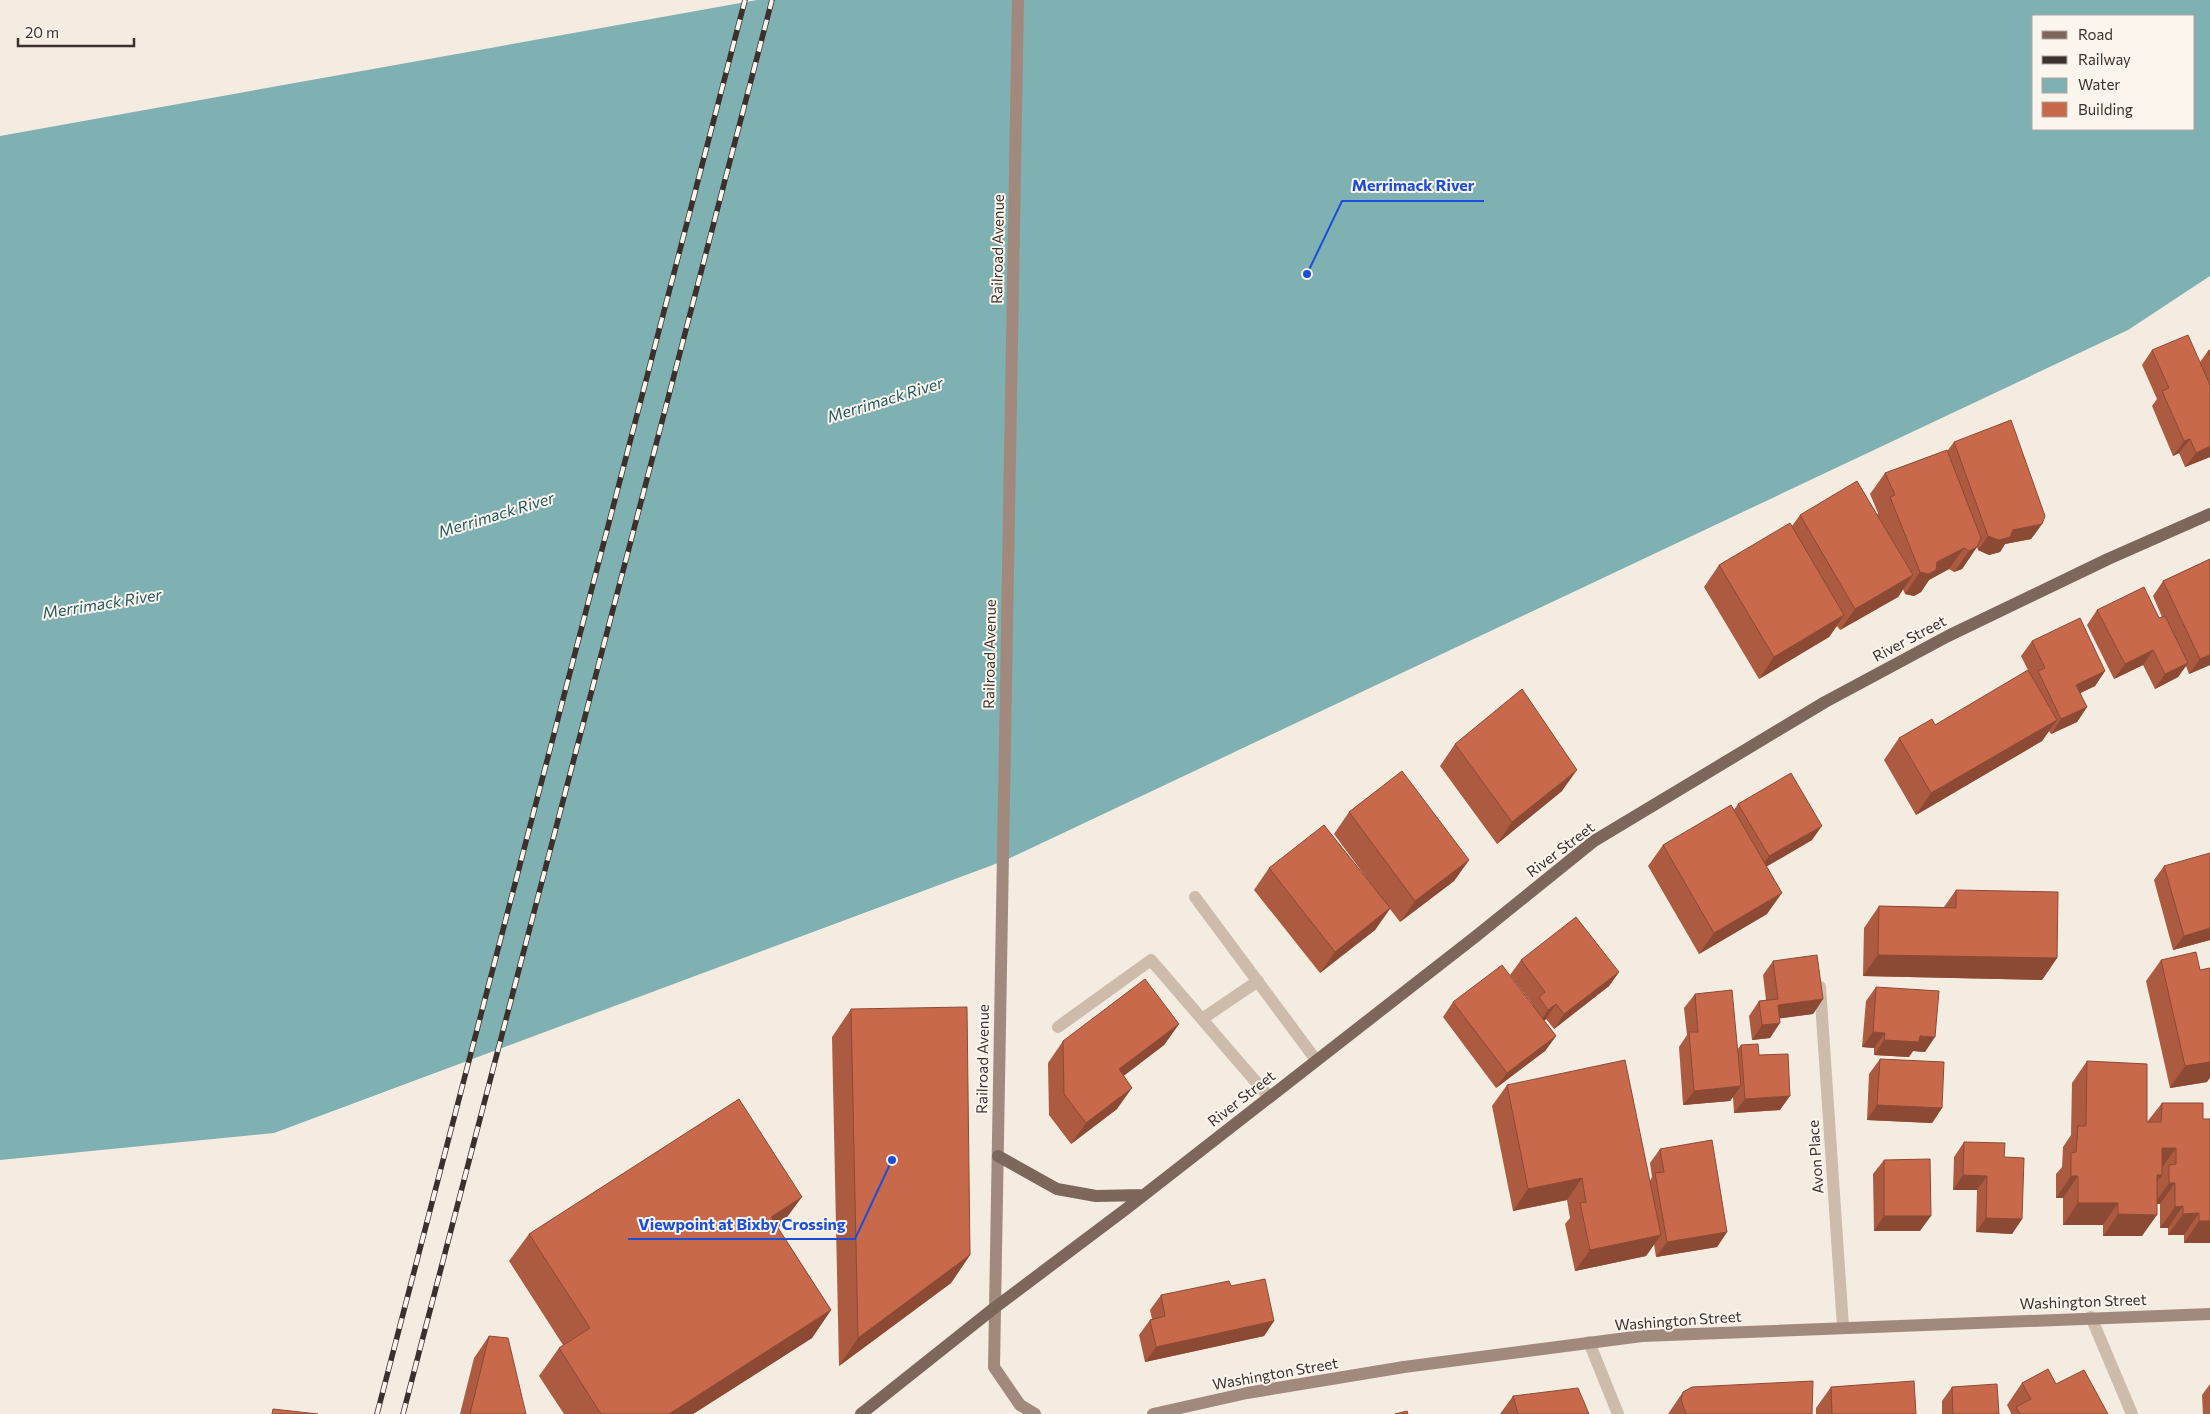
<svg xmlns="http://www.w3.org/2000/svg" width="2210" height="1414" font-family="Commissioner,sans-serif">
	<rect width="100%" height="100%" fill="#f4ebe1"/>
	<path fill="#7fb0b2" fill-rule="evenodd" d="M757 0H2210V276L2128 330 1006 860 274 1133 0 1160V136ZM2034 16H2194V129H2034Z"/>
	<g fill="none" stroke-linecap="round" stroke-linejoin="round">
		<path stroke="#cdbbac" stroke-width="12" d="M1195 897 1316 1060
			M1202 1019 1258 981
			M1058 1027 1151 960 1269 1097"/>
		<path stroke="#cdbbac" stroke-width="12" d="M1820 987 1843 1327
			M2091 1317 2132 1414
			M1589 1342 1618 1414"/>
		<path stroke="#a18a7d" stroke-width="12" d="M1018 0 994 1367 1020 1405 1035 1414
			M1153 1414 1247 1393 1404 1367 1642 1336 2210 1314"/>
		<path stroke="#7d675c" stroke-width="12" d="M998 1156 1057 1189 1096 1196 1143 1195
			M861 1414 993 1309 1126 1209 1475 937 1594 841 1825 702 1948 636 2108 559 2210 514"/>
		<defs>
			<path id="rail" d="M377 1414 745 0
				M403 1414 772 0"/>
		</defs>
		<use href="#rail" stroke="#3b302b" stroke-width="5.5"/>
		<use href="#rail" stroke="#fbf5ee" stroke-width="4" stroke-dasharray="11" stroke-linecap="butt"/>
	</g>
	<path fill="#ac5a40" d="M2152 350 2200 362 2208 351 2210 350V457L2185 467 2179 453 2173 456 2152 406 2157 399 2142 365Z
		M1954 442 2042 524 2031 539 2005 544 2000 552 1989 555 1978 550 1977 547 1962 569 1954 572 1949 569 1929 580 1921 592 1914 596 1905 594 1903 589 1898 597 1840 630 1837 626 1829 637 1759 679 1704 587 1719 565 1792 526 1800 515H1877L1878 513 1870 494 1885 473 1948 450Z
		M2210 559V665L2189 674 2186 666 2178 677 2155 689 2143 665 2114 679 2087 625 2097 610 2159 618 2162 617 2153 596 2163 581Z
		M2032 641 2105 671 2095 686 2080 693 2087 707 2077 722 2051 734 2049 731 2042 741 1916 815 1884 760 1899 738 1935 725 2030 674 2021 656Z
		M1455 744 1562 791 1497 844 1440 766Z
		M1738 804 1812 840 1767 866V914L1699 954 1648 866 1663 845 1734 810Z
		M1349 812 1469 860 1454 881 1400 922 1390 909 1375 930 1320 973 1254 890 1269 868 1376 891 1334 834Z
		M2164 866 2210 940 2173 950 2154 880Z
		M1956 890 2057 958 2042 980 1863 976 1864 928 1879 906 1944 907Z
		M1521 960 1619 972 1609 986 1554 1029 1546 1019 1544 1021 1556 1036 1545 1051 1496 1088 1443 1017 1453 1002 1533 1006V1005L1510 975Z
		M2161 960 2207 1082 2170 1088 2146 981Z
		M1773 961 1823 999 1813 1014 1780 1018 1770 1038 1752 1040 1749 1016 1759 1001 1766 1000 1763 975Z
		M1876 987 1925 1052 1913 1051 1909 1057 1874 1055V1048L1862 1047 1866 1001Z
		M1695 994 1737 1050 1741 1045 1759 1055 1780 1110 1734 1113 1733 1097 1730 1101 1683 1105 1679 1047 1687 1035 1684 1008Z
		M851 1009 970 1255 951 1283 839 1366 832 1037Z
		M1179 1024 1164 1045 1123 1076 1117 1109 1071 1144 1049 1115 1048 1063 1063 1041Z
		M1880 1059 1942 1108 1932 1123 1867 1120 1869 1074Z
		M2087 1061 2147 1122 2162 1103 2203 1119 2210 1243H2184V1235H2168V1228H2160V1204H2157L2142 1236H2103V1225H2063V1198H2056V1174L2062 1167 2063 1147 2071 1135 2072 1083Z
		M1507 1085 1650 1181 1652 1177 1650 1163 1660 1149 1727 1232 1717 1247 1656 1257 1654 1244 1646 1256 1575 1271 1565 1224 1570 1218 1567 1200 1513 1211 1492 1106Z
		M1964 1142 2004 1157 2022 1219 2012 1234 1976 1232 1977 1190H1953L1954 1157Z
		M1884 1160 1920 1231H1874L1873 1174Z
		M782 1224 778 1228 831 1310 812 1338 693 1414H564L539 1376 559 1348 563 1345 509 1261 529 1234Z
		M1231 1286 1274 1321 1264 1336 1145 1362 1139 1335 1150 1320 1152 1319 1150 1310 1161 1295Z
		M489 1336 526 1414H460L474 1358Z
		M2022 1383 2056 1384 2108 1414H2011V1413L2007 1405Z
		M2210 1384V1414H2203L2202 1395Z
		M1831 1387 1916 1414H1816V1408Z
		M1952 1387 1999 1414H1942V1401Z
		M1683 1392 1812 1414H1668Z
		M1513 1396 1589 1414H1500Z"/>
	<path fill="#8c4a34" d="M2190 439 2179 453 2173 456 2184 441Z
		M2210 446V457L2185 467 2196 453Z
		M2042 524 2031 539 2005 544 2000 552 1989 555 1978 550 1988 536Z
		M1977 547 1962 569 1954 572 1969 551Z
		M1964 548 1949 569 1929 580 1921 592 1914 596 1905 594 1920 572Z
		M1913 575 1898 597 1840 630 1855 609Z
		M1844 615 1829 637 1759 679 1774 657Z
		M2153 650 2143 665 2114 679 2125 664Z
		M2210 655V665L2189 674 2200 659Z
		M2188 663 2178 677 2155 689 2165 674Z
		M2105 671 2095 686 2066 700 2076 685Z
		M2087 707 2077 722 2051 734 2061 719Z
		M2057 720 2042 741 1916 815 1931 793Z
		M1577 770 1562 791 1497 844 1512 822Z
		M1822 826 1812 840 1759 871 1769 856Z
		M1469 860 1454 881 1400 922 1415 901Z
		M1782 893 1767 914 1699 954 1714 933Z
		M1390 908 1375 930 1320 973 1335 952Z
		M2210 928V940L2173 950 2184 936Z
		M1878 955 2057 958 2042 980 1863 976Z
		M1619 972 1609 986 1554 1029 1564 1014Z
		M1823 999 1813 1014 1768 1020 1778 1005Z
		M1556 1004 1546 1019 1538 1025 1548 1010Z
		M1780 1023 1770 1038 1752 1040 1762 1025Z
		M1179 1024 1164 1045 1104 1091 1119 1069Z
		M1873 1032 1885 1033 1874 1048 1862 1047Z
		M1556 1036 1545 1051 1496 1088 1507 1073Z
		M1920 1036 1935 1037 1925 1052 1913 1051 1909 1057 1874 1055 1884 1040Z
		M2210 1056V1078L2207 1082 2170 1088 2185 1066Z
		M1741 1086 1730 1101 1683 1105 1694 1091Z
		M1132 1088 1117 1109 1071 1144 1086 1123Z
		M1790 1096 1780 1110 1734 1113 1745 1099Z
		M1877 1105 1942 1108 1932 1123 1867 1120Z
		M2162 1148H2176L2161 1169Z
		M1963 1175 1987 1176 1977 1190H1953Z
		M2157 1175H2162L2147 1196Z
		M2071 1176H2078L2063 1198H2056Z
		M1582 1178 1567 1200 1513 1211 1528 1189Z
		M2169 1183H2175L2160 1204H2154Z
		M802 1197 782 1224 751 1244 771 1217Z
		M2078 1203H2118L2103 1225H2063Z
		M2183 1206 2168 1228H2160L2175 1207Z
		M2199 1213 2184 1235H2168L2183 1214Z
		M2118 1214 2157 1215 2142 1236H2103Z
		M1884 1216H1931L1920 1231H1874Z
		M1986 1218 2022 1219 2012 1234 1976 1232Z
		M2199 1221H2210V1243H2184Z
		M1727 1232 1717 1247 1656 1257 1667 1242Z
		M1661 1235 1646 1256 1575 1271 1590 1250Z
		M970 1255 951 1283 839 1366 858 1338Z
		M831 1310 812 1338 693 1414H669Z
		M1274 1321 1264 1336 1145 1362 1156 1347Z"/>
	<path fill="#c8694b" stroke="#8c4a34" d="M2188 335 2210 385V446L2196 453 2190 439 2184 441 2162 391 2169 388 2152 350Z
		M2210 350V356L2208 351Z
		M2011 420 2045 516 2042 524 2013 530 2010 537 1999 540 1988 536 1954 442Z
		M1947 450 1981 538 1977 547 1969 551 1964 548 1937 562 1936 570 1929 574 1920 572 1890 497 1895 495 1885 473Z
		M1857 481 1913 575 1855 609 1800 515Z
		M1790 523 1844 615 1774 657 1719 565Z
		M2210 559V655L2200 659 2163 581Z
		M2144 587 2159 618 2165 616 2188 663 2165 674 2153 650 2125 664 2097 610Z
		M2080 618 2105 671 2076 685 2087 707 2061 719 2038 671 2045 668 2032 641Z
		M2028 670 2057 720 1931 793 1899 738 1932 719 1935 725Z
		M1522 689 1577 770 1512 822 1455 744Z
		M1402 771 1469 860 1415 901 1349 812Z
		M1791 773 1822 826 1769 856 1738 804Z
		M1731 805 1782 893 1714 933 1663 845Z
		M1324 825 1390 908 1335 952 1269 868Z
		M2210 853V928L2184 936 2164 866Z
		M1956 890 2058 892 2057 958 1878 955 1879 906 1956 908Z
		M1576 917 1619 972 1564 1014 1556 1004 1548 1010 1539 997 1545 992 1521 960Z
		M2196 952 2200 970 2210 968V1062L2185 1066 2161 960Z
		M1817 955 1823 999 1778 1005 1780 1023 1762 1025 1759 1001 1778 999 1773 961Z
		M1502 965 1556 1036 1507 1073 1453 1002Z
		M1145 979 1179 1024 1119 1069 1132 1088 1086 1123 1064 1094 1063 1041Z
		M1876 987 1939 991 1935 1037 1920 1036 1919 1042 1884 1040 1885 1033 1873 1032Z
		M1732 990 1741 1086 1694 1091 1689 1032H1698L1695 994Z
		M967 1007 970 1255 858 1338 851 1009Z
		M1758 1044 1759 1055 1788 1054 1790 1096 1745 1099 1741 1045Z
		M1880 1059 1944 1062 1942 1108 1877 1105Z
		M1625 1060 1661 1235 1590 1250 1580 1203 1586 1202 1582 1178 1528 1189 1507 1085Z
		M2087 1061 2147 1064V1122H2161L2162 1103H2203V1119H2210V1221H2199V1213L2183 1214V1206L2175 1207V1183H2169V1165L2176 1164V1148H2162V1175H2157V1215L2118 1214V1203H2078V1176H2071V1153L2076 1152 2078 1126H2086Z
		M739 1099 802 1197 771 1217 831 1310 669 1414H601L559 1348 590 1328 529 1234Z
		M1712 1140 1727 1232 1667 1242 1655 1173 1664 1172 1660 1149Z
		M1964 1142 2005 1143 2004 1157 2024 1158 2022 1219 1986 1218 1987 1176 1963 1175Z
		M1930 1159 1931 1216H1884V1160Z
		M1265 1279 1274 1321 1156 1347 1150 1320 1165 1316 1161 1295 1229 1281 1231 1286Z
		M489 1336 508 1338 526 1414H470Z
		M2048 1369 2056 1384 2084 1370 2108 1414H2020L2016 1407 2031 1399 2022 1383Z
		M1813 1381 1812 1414H1686L1681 1400 1683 1392 1692 1387Z
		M1914 1381 1916 1414H1832L1831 1387Z
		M1997 1384 1999 1414H1953L1952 1387Z
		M1578 1388 1589 1414H1518L1513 1396Z
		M273 1409 318 1414H272Z
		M1407 1411 1408 1414H1395Z"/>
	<g text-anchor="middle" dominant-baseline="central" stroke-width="4" stroke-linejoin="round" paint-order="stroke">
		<g font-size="15" fill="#3b302b" stroke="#fbf5ee">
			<text transform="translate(997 249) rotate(-89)">Railroad Avenue</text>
			<text transform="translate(1909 638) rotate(-28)">River Street</text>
			<text transform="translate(989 654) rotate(-89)">Railroad Avenue</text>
			<text transform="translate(1560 849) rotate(-37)">River Street</text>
			<text transform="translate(982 1059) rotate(-89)">Railroad Avenue</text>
			<text transform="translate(1241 1098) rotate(-38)">River Street</text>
			<text transform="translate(1815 1157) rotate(-94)">Avon Place</text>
			<text transform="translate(2083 1301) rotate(-2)">Washington Street</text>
			<text transform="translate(1678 1320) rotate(-4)">Washington Street</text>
			<text transform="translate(1275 1373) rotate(-10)">Washington Street</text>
		</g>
		<g font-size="16" font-style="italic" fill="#1f5a5e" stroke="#fbf5ee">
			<text transform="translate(885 399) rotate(-17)">Merrimack River</text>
			<text transform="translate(496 514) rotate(-17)">Merrimack River</text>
			<text transform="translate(102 603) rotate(-9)">Merrimack River</text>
		</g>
	</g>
	<path fill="none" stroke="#1d4ed8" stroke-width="2" d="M1307 274L1342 201H1484M892 1160L855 1239H628"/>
	<g fill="#1d4ed8" stroke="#fbf5ee" stroke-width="2">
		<circle cx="1307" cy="274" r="5"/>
		<circle cx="892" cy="1160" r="5"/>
	</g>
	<g font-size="16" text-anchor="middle" font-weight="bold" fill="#1d4ed8" stroke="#fbf5ee" stroke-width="4" stroke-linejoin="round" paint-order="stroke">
		<text x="1413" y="191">Merrimack River</text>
		<text x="742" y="1230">Viewpoint at Bixby Crossing</text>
	</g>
	<rect x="2032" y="15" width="162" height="115" fill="#fbf5ee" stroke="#aea6a0"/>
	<rect x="2042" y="31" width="25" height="8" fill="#7d675c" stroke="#aea6a0"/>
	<text x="2078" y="40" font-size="15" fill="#3b302b">Road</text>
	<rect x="2042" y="56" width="25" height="8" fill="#3b302b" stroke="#aea6a0"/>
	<text x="2078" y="65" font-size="15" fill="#3b302b">Railway</text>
	<rect x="2042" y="78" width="25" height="15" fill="#7fb0b2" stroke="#aea6a0"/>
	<text x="2078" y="90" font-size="15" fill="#3b302b">Water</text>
	<rect x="2042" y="102" width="25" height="15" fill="#c8694b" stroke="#aea6a0"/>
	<text x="2078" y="115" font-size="15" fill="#3b302b">Building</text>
	<path d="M18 38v8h116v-8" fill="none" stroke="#3b302b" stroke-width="2.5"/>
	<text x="25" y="38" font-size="15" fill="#3b302b" stroke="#fbf5ee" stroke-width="4" paint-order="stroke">20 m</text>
</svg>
